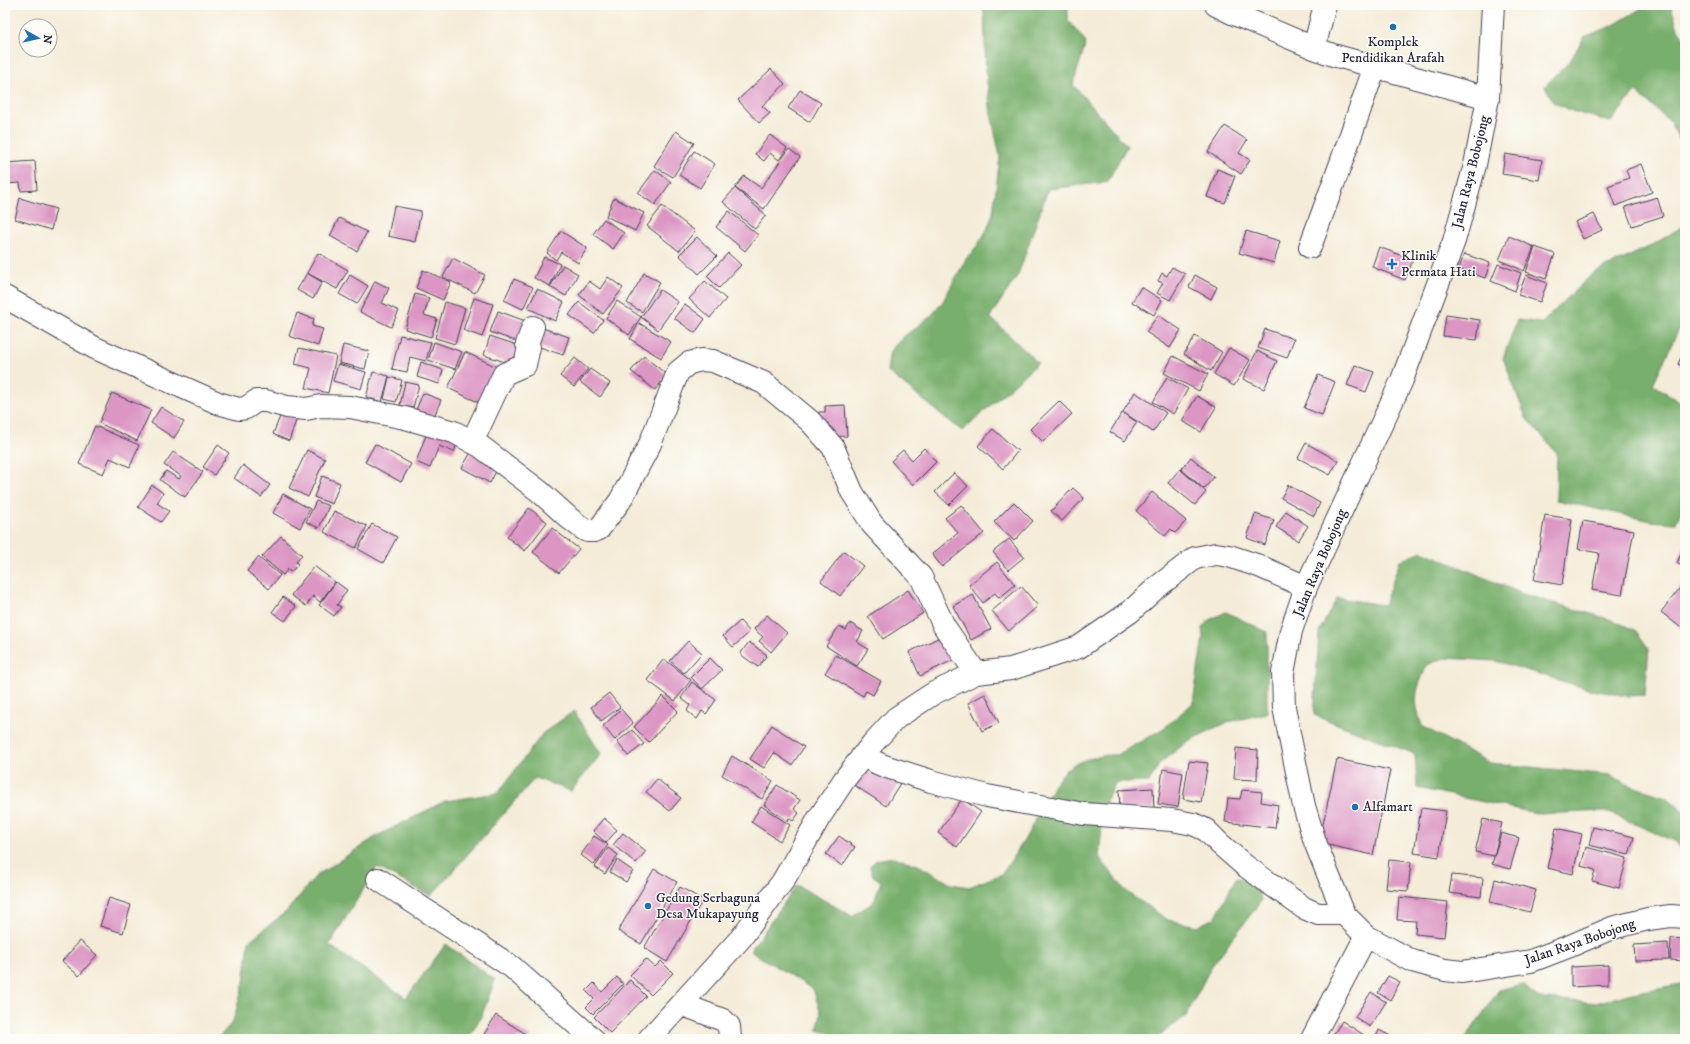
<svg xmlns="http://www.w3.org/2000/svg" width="1690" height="1044" font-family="'IM FELL DW Pica',serif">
	<rect width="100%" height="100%" fill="#fdfcf7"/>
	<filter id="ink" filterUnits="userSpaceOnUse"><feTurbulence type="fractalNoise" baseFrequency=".025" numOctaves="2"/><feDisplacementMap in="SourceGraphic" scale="8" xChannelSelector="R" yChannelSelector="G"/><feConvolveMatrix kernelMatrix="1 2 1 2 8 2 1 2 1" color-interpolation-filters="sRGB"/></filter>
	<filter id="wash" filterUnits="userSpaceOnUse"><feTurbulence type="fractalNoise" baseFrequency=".012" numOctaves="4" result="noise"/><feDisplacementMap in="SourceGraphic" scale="16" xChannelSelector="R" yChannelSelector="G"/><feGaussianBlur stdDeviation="0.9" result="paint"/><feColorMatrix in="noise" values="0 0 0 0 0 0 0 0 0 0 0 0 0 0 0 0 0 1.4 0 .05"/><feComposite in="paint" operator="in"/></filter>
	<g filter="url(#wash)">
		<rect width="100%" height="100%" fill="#f4ecd8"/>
		<path fill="#78af6c" stroke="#4d6854" d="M981 5H1068V20L1086 42 1073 85 1127 146 1107 182 1048 189 1018 275 990 317 1038 363 962 431 887 371 890 351 903 337 931 316 942 303 966 259 977 246 987 230 993 213 1000 156 991 114 986 73 984 11Z
			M1647 5 1671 6 1678 29 1685 39V150L1670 122 1636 91 1611 122 1572 111 1553 102 1545 86 1570 61 1584 37 1612 26Z
			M1685 225V327L1679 329 1653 384 1685 406V477L1684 484 1685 486V502L1676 523 1651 521 1556 500 1557 453 1526 418 1503 358 1517 320 1542 323 1592 274 1651 246Z
			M1422 551 1523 594 1615 621 1636 631 1649 649 1645 695 1627 696 1592 690 1496 661 1444 658 1427 665C1416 691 1412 698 1422 726L1490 763 1611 775 1626 784 1666 797 1685 811V854L1676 842 1605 811 1540 814 1417 788 1415 754 1314 715 1319 632 1337 598 1384 605 1400 560Z
			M1226 612 1267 632V713L1228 722 1188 741 1160 763 1149 782H1116L1104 805 1099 857 1124 889 1131 895 1168 920 1197 926 1215 918 1236 878 1244 879 1259 890 1261 901 1211 967 1186 1016 1155 1039H891L886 1037 884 1039H846L833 1034 817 1030 821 1014 813 989 750 951 797 885 852 916 874 902 881 881 873 876 870 867 876 860 894 857 918 865 951 884 969 887 1002 874 1025 839 1054 785 1066 770 1074 764 1088 759 1107 755H1117L1164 728 1193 703 1203 637 1202 628 1209 620Z
			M574 711 601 754 571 791 535 778 431 896 377 867 329 945 406 998 446 944 495 980 482 1015 468 1039H218L233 1021 244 983 249 941 287 911 316 876 377 836 445 801 498 793 543 733Z
			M1685 983V1039H1465L1499 990 1522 984 1537 997 1546 999 1596 1003 1628 994Z"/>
		<g id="blocks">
			<path fill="#dc96c4" d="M771 69 785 84 762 106 770 113 759 123 738 100Z
				M800 90 821 103 810 122 788 108Z
				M1225 126 1247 140 1239 153 1250 160 1241 174 1208 152Z
				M676 131 694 143 673 177 654 166Z
				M770 135 787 148 779 160 770 153 764 161 755 154Z
				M789 149 800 157 764 209 735 188 744 176 761 188Z
				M694 151 715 164 700 188 679 175Z
				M1505 154 1542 160 1539 180 1502 174Z
				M35 161 37 190 21 191 20 183 5 184V163Z
				M1641 164 1652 192 1615 206 1608 186 1629 178 1626 170Z
				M1217 169 1235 176 1225 203 1207 197Z
				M655 170 671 182 655 205 638 193Z
				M735 188 766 215 755 229 723 202Z
				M1657 197 1663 216 1632 226 1625 207Z
				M20 198 56 209 51 230 15 219Z
				M614 198 644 213 635 231 606 216Z
				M394 206 421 211 415 242 388 236Z
				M662 206 695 231 679 251 647 226Z
				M729 211 758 235 745 251 716 227Z
				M1594 214 1602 230 1583 239 1575 222Z
				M339 218 367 232 357 251 330 236Z
				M604 219 624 233 613 249 593 234Z
				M561 231 587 248 578 263 561 252 556 260 547 253Z
				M1246 231 1280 241 1274 263 1239 253Z
				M1509 236 1534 247 1524 271 1499 260Z
				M697 237 717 256 699 274 679 255Z
				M1379 247 1413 260 1405 280 1372 267Z
				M1535 247 1555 254 1546 279 1526 272Z
				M318 253 348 270 337 289 307 273Z
				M728 253 741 265 719 288 707 276Z
				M1464 254 1490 263 1485 278 1459 269Z
				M544 257 560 264 550 286 534 278Z
				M453 258 485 275 475 293 443 277Z
				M1498 264 1521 273 1515 291 1491 281Z
				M563 265 578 274 566 296 550 287Z
				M1172 267 1185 274 1170 300 1157 293 1163 283 1158 281 1162 273 1167 276Z
				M423 270 451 282 443 300 416 288Z
				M307 273 322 282 313 299 297 290Z
				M644 273 660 282 642 312 627 303Z
				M350 275 368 286 357 304 339 294Z
				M1195 275 1217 287 1211 299 1189 287Z
				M1526 275 1547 283 1540 302 1518 295Z
				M608 277 623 288 603 314 579 295 589 281 600 289Z
				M514 279 533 287 523 309 504 300Z
				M375 281 389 288 382 303 399 311 391 327 360 312Z
				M705 281 726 299 710 318 689 299Z
				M1141 287 1162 300 1154 315 1132 302Z
				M537 289 564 302 555 321 528 308Z
				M660 290 678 302 658 330 641 317Z
				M415 294 429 298 424 315 437 319 431 337 405 329Z
				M474 298 493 304 482 337 463 330Z
				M617 301 641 317 629 335 606 318Z
				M445 302 465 308 455 344 435 338Z
				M579 302 603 320 594 333 569 315Z
				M685 304 705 319 695 333 674 318Z
				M498 311 531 323 524 344 490 332Z
				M297 313 314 319 312 326 323 329 318 346 289 336Z
				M1158 315 1181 330 1170 348 1146 332Z
				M1446 315 1480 320 1477 340 1443 336Z
				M639 323 671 342 661 358 630 339Z
				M537 326 569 337 563 355 531 344Z
				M1265 329 1294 339 1287 358 1258 348Z
				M400 335 431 342 426 361 410 357 407 372 392 369Z
				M490 336 523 347 517 366 484 355Z
				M1195 336 1222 352 1211 371 1184 354Z
				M434 342 462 352 455 369 428 360Z
				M343 345 369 351 365 369 339 363Z
				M299 348 336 356 328 393 306 388 311 368 295 364Z
				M1229 348 1250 360 1234 386 1214 374Z
				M1685 348V367L1678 364Z
				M1257 351 1277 361 1264 389 1243 379Z
				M465 352 503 370 486 406 448 388Z
				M644 356 667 375 655 390 631 371Z
				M1173 356 1208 374 1199 391 1164 373Z
				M575 358 588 369 574 387 560 376Z
				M421 362 443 370 439 384 417 377Z
				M338 364 366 372 361 389 333 381Z
				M1355 365 1374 372 1366 392 1347 385Z
				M590 369 610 383 600 397 580 382Z
				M373 372 389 376 382 402 366 397Z
				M1318 375 1335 382 1322 415 1304 408Z
				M389 377 402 380 396 402 384 399Z
				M1167 377 1188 389 1173 414 1153 402Z
				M405 382 419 385 413 408 400 405Z
				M1135 392 1166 413 1153 432 1123 412Z
				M112 393 151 410 137 441 99 423Z
				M423 393 441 400 433 419 415 412Z
				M1197 396 1216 407 1201 432 1182 421Z
				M1059 401 1072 414 1043 442 1030 429Z
				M845 405 847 436 829 437 828 423 820 424 819 412H825V406Z
				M161 407 184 422 174 438 151 423Z
				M283 409 298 415 289 441 273 434Z
				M1122 413 1137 422 1125 441 1110 432Z
				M95 426 139 445 130 467 110 458 103 474 79 464Z
				M429 427 459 439 454 452 439 446 430 468 416 462Z
				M993 429 1018 451 1003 469 978 446Z
				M1306 443 1338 461 1330 475 1298 458Z
				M375 444 411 464 401 482 365 462Z
				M218 445 229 453 214 475 203 467Z
				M924 448 936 462 913 485 891 461 903 450 912 460Z
				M307 450 325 459 308 497 289 488Z
				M173 452 203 472 185 497 160 480 166 471 179 479 181 476 164 465Z
				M471 452 498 467 490 483 462 468Z
				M1191 457 1214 477 1204 489 1181 469Z
				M243 465 270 485 261 497 234 478Z
				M1180 469 1206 492 1195 505 1168 483Z
				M954 473 968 486 949 505 935 492Z
				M322 476 340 483 332 504 314 497Z
				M152 485 163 493 157 503 169 511 161 522 138 507Z
				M1288 485 1320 503 1314 516 1281 498Z
				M1073 488 1084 498 1062 521 1051 511Z
				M1152 492 1186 521 1175 533 1171 529 1165 536 1136 511Z
				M283 494 310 509 300 528 273 513Z
				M316 501 329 506 319 528 306 522Z
				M1014 502 1033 521 1014 541 994 522Z
				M961 505 984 533 942 567 932 554 958 533 945 518Z
				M529 508 547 522 525 551 507 537Z
				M334 511 367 526 356 548 324 532Z
				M1286 511 1308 526 1298 541 1276 527Z
				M1255 514 1274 520 1265 545 1247 538Z
				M1545 515 1572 519 1562 585 1534 580Z
				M1583 521 1634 530 1622 595 1592 590 1599 553 1578 549Z
				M372 524 397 537 383 563 358 549Z
				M552 528 579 549 559 573 533 552Z
				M281 536 302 555 296 562 298 564 291 572 288 569 283 575 262 557Z
				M1009 539 1024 557 1008 570 993 552Z
				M1685 545V566L1677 563Z
				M844 551 863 566 840 596 821 581Z
				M258 557 280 575 269 589 247 571Z
				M997 562 1015 585 999 598 995 593 983 603 969 585Z
				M314 566 335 582 320 602 313 596 306 606 291 595Z
				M336 582 347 590 337 605 341 607 334 616 319 605Z
				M1684 583 1685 584V631L1661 612Z
				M1021 586 1038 606 1009 631 992 611Z
				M908 590 923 613 883 639 868 616Z
				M973 595 991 629 971 640 953 606Z
				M283 597 296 606 285 621 272 612Z
				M767 615 787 633 771 652 759 641 763 637 754 629Z
				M740 621 750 632 733 647 723 636Z
				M850 623 863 631 857 642 868 649 857 666 826 646 839 626 846 630Z
				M942 636 953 660 920 676 909 652Z
				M688 641 702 653 684 673 670 661Z
				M749 642 767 655 758 667 740 654Z
				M836 655 881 681 873 695 866 691 863 696 825 673Z
				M710 658 722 670 702 689 691 677Z
				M664 659 691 680 675 701 647 680Z
				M692 682 716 700 706 714 702 711 697 719 687 711 690 705 681 698Z
				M609 693 620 707 601 721 591 707Z
				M985 694 999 723 982 731 968 703Z
				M663 696 678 711 649 742 634 727Z
				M621 709 633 723 615 740 603 726Z
				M772 725 804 747 792 765 774 753 764 768 750 759Z
				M632 730 644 744 628 756 617 742Z
				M1236 748 1258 750 1257 780 1234 779Z
				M732 756 773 781 762 799 722 775Z
				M1337 759 1390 770 1373 855 1319 843Z
				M1189 761 1208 763 1201 802 1183 799Z
				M878 764 902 780 886 806 851 783 862 767 872 774Z
				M1163 769 1183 773 1178 807 1158 804Z
				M657 779 681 798 670 811 646 792Z
				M777 785 800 800 794 809 799 813 793 821 789 818 788 821 764 805Z
				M1153 788 1154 808 1120 810 1119 790Z
				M1242 790 1262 792 1261 802 1278 805 1275 828 1225 822 1228 798 1240 799Z
				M962 799 981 812 957 847 938 833Z
				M761 806 790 825 780 841 751 822Z
				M1421 808 1446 811 1439 857 1414 853Z
				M604 818 617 830 606 843 593 831Z
				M1483 819 1502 823 1494 856 1475 852Z
				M1593 827 1634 837 1629 855 1589 845Z
				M1556 828 1582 834 1573 874 1547 868Z
				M623 833 646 851 636 863 613 845Z
				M1501 833 1519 838 1510 869 1492 864Z
				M594 836 608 845 594 865 581 855Z
				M839 836 855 847 842 866 826 854Z
				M1586 847 1627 858 1619 888 1592 881 1595 870 1581 866Z
				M608 848 618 855 605 874 595 867Z
				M617 860 633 871 626 882 610 872Z
				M1389 860 1411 862 1408 891 1386 889Z
				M654 869 677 882 641 944 618 931Z
				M1452 875 1483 878 1481 897 1449 893Z
				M1495 879 1536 890 1530 912 1490 902Z
				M680 887 703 900 667 962 644 948Z
				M1399 897 1448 902 1444 937 1415 934 1416 921 1397 920Z
				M109 898 131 905 123 933 100 926Z
				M1671 938 1685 939V961L1670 960Z
				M80 941 97 955 79 976 62 961Z
				M1668 943 1669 960 1635 961 1634 945Z
				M646 959 655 967 661 961 673 973 651 995 630 975Z
				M1608 965V985L1571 987V967Z
				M1388 976 1400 982 1390 1000 1378 993Z
				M617 977 623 984 593 1014 586 1007 594 999 586 991 594 983 602 992Z
				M630 980 646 996 610 1033 594 1017Z
				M1371 992 1386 1002 1370 1027 1355 1017Z
				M496 1015 532 1038 531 1039H481Z
				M1342 1021 1364 1035 1362 1039H1335L1332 1037Z
				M1379 1030 1396 1039H1375Z"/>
		</g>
	</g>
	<g filter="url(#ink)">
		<use href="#blocks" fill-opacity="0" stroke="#424053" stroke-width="1"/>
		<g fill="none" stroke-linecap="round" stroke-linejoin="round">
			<defs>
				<path id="minor" d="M1216 5 1234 14 1314 48
					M1325 5 1314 48 1333 55 1488 98
					M1310 247 1341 163 1375 66
					M5 297 95 348 218 403 239 409 246 408 256 401H266L287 407 306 409 321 406 350 407 405 418 454 432 480 446 539 491 569 518 582 528 587 531H594L599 529 620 501 650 444 678 372 689 363 702 360 713 361 764 383 810 421 833 447 852 492 872 524 921 577 944 626 976 673
					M472 442 504 374 525 365 529 347 527 344 533 327
					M862 756 884 766 931 781 987 796 1084 814 1172 820 1193 824 1206 830 1220 844 1244 865 1304 908 1318 914H1344
					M378 879 512 967 593 1039
					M681 1004 723 1020 729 1026 730 1039
					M649 1039 741 938 783 881 819 818 844 780 873 743 896 718 934 693 976 673 1011 669 1079 647 1130 612 1156 588 1195 558 1216 554 1229 556 1259 566 1306 587
					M1312 1039 1366 936"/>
				<path id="major" d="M1493 5 1488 98 1475 165 1454 241 1402 380 1306 587 1291 631 1283 673 1284 707 1290 738 1304 806 1315 842 1344 914 1366 936 1412 961 1445 970 1462 972 1531 961 1570 946 1612 928 1648 919 1671 916 1685 917"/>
			</defs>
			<use href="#minor" stroke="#424053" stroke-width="24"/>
			<use href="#major" stroke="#424053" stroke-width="24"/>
			<use href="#minor" stroke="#fff" stroke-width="22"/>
			<use href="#major" stroke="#fff" stroke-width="22"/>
		</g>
	</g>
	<g fill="#1f6fb2" stroke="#fdfcf7" stroke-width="1.5">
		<circle cx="1393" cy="27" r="4"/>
		<path d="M1390 258h4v4h4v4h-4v4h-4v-4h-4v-4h4z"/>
		<circle cx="1355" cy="807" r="4"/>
		<circle cx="648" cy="906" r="4"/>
	</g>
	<g text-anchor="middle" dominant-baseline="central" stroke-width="3" stroke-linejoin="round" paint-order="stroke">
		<g font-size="14" fill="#22223b" stroke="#fdfcf7" text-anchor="start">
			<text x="1393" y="42" text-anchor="middle">Komplek<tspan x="1393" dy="16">Pendidikan Arafah</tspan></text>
			<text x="1401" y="256">Klinik<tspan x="1401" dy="16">Permata Hati</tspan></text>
			<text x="1363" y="807">Alfamart</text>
			<text x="656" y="898">Gedung Serbaguna<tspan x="656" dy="16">Desa Mukapayung</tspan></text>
		</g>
		<g font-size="14" fill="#22223b" stroke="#fdfcf7">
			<text transform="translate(1471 172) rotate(-76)">Jalan Raya Bobojong</text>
			<text transform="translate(1320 563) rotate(-67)">Jalan Raya Bobojong</text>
			<text transform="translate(1580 942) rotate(-19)">Jalan Raya Bobojong</text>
		</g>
	</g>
	<rect width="1690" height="1044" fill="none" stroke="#fdfcf7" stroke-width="20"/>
	<g transform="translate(38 38) rotate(98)"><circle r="19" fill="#fdfcf7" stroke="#a5a5ac"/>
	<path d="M0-3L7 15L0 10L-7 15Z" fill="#1f6fb2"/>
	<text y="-6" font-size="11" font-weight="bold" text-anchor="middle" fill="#22223b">N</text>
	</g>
</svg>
